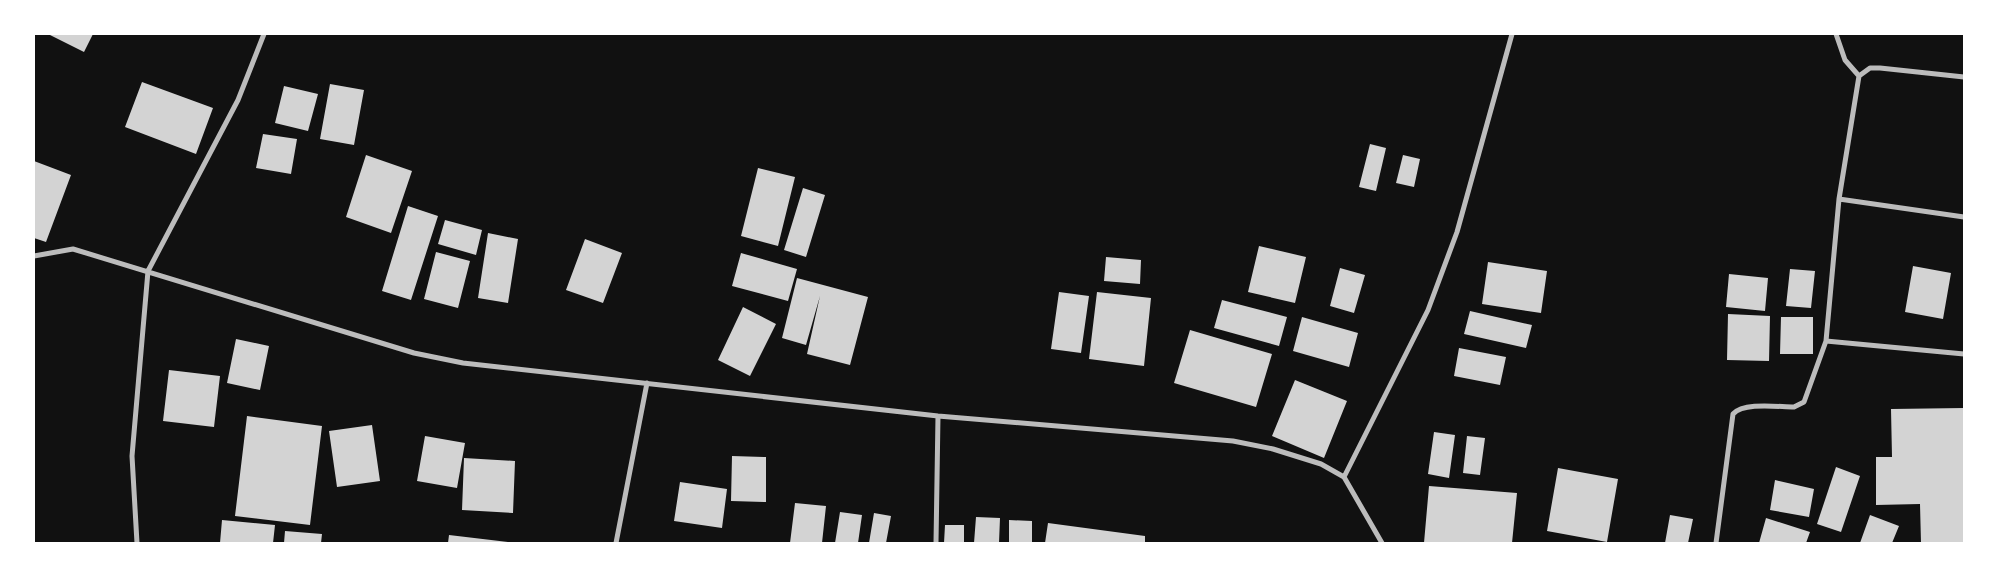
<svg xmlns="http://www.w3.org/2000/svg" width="1998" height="577" font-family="'Space Grotesk',sans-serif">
	<rect width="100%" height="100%" fill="#111"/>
	<path fill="#d3d3d3" d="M48 34H93L84 52Z
		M142 82 213 108 196 154 125 127Z
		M330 84 364 90 354 145 320 139Z
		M284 86 318 94 308 131 275 123Z
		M263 134 297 139 291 174 256 168Z
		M1370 144 1386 148 1376 191 1359 187Z
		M366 155 412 171 391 233 346 217Z
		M1403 155 1420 159 1414 187 1396 183Z
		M34 161 71 175 46 242 34 238Z
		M758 168 795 177 778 246 741 236Z
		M803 188 825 195 806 257 784 250Z
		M408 206 438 216 411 300 382 291Z
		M445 220 482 230 476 255 438 244Z
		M488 233 518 239 508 303 478 298Z
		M585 239 622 253 603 303 566 290Z
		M1259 246 1306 257 1295 303 1248 292Z
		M436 252 470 261 458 308 424 299Z
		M741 253 797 269 788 301 732 286Z
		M1106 257 1141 260 1140 284 1104 281Z
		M1488 262 1547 271 1541 313 1482 304Z
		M1913 266 1951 273 1943 319 1905 312Z
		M1340 268 1365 275 1354 313 1330 306Z
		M1790 269 1815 271 1811 308 1786 306Z
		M1729 274 1768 278 1765 311 1726 307Z
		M797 278 868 297 850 365 807 354 820 296 806 345 782 338Z
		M1059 292 1089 296 1081 353 1051 349Z
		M1097 292 1151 298 1144 366 1089 359Z
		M1222 300 1287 317 1279 346 1214 328Z
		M743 307 776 324 750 376 718 360Z
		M1470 311 1532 325 1526 348 1464 334Z
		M1728 314 1770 316 1769 361 1727 360Z
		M1302 317 1358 333 1349 367 1293 351Z
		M1781 317H1813V354H1780Z
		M1190 330 1272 354 1256 407 1174 383Z
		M236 339 269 346 260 390 227 383Z
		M1459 348 1506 357 1500 385 1454 376Z
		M169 370 220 376 214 427 163 421Z
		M1295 380 1347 401 1324 458 1272 436Z
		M1964 408V543H1921L1920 504 1876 505V457H1892L1891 409Z
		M247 416 322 426 310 525 235 516Z
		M372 425 380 481 337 487 329 431Z
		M1434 432 1455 435 1449 478 1428 474Z
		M425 436 465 443 457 488 417 481Z
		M1467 436 1485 438 1480 475 1463 473Z
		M732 456 766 457V502L731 501Z
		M464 458 515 461 513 513 462 510Z
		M1836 467 1860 476 1841 532 1817 524Z
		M1558 468 1618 479 1607 542 1547 531Z
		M1775 480 1814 489 1809 517 1770 510Z
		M680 482 727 489 722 528 674 521Z
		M1429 486 1517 493 1512 543H1424Z
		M795 503 826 506 822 543H790Z
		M840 512 862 515 858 543H835Z
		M874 513 891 516 886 543H869Z
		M1670 515 1693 519 1688 543H1665Z
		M1870 515 1899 526 1892 543H1860Z
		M976 517 1000 518 999 543H974Z
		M1766 518 1810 532 1806 543H1759Z
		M222 520 275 525 273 543H220Z
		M1009 520 1032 521V543H1009Z
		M1048 523 1145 536V543H1045Z
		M945 525H964V543H944Z
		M285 531 322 534 321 543H284Z
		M449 535 508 542V543H448Z"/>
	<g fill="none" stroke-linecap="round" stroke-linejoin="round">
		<path stroke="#bcbcbc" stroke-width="5" d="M1836 34 1845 60 1859 76
			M1839 199 1964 217
			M34 256 73 249 414 353 463 363 938 416 1233 441 1273 449 1321 464 1344 477 1382 543
			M1826 341 1964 354
			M1344 477 1428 310 1457 232 1512 34
			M137 543 132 456 148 271 238 100 264 34
			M616 543 647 383
			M936 543 938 416
			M1716 543 1733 414C1744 402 1778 407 1794 407L1804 402 1826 341 1839 199 1859 76 1870 68H1880L1964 77"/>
	</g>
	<rect width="1998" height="577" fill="none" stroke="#ffffff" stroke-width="70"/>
</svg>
